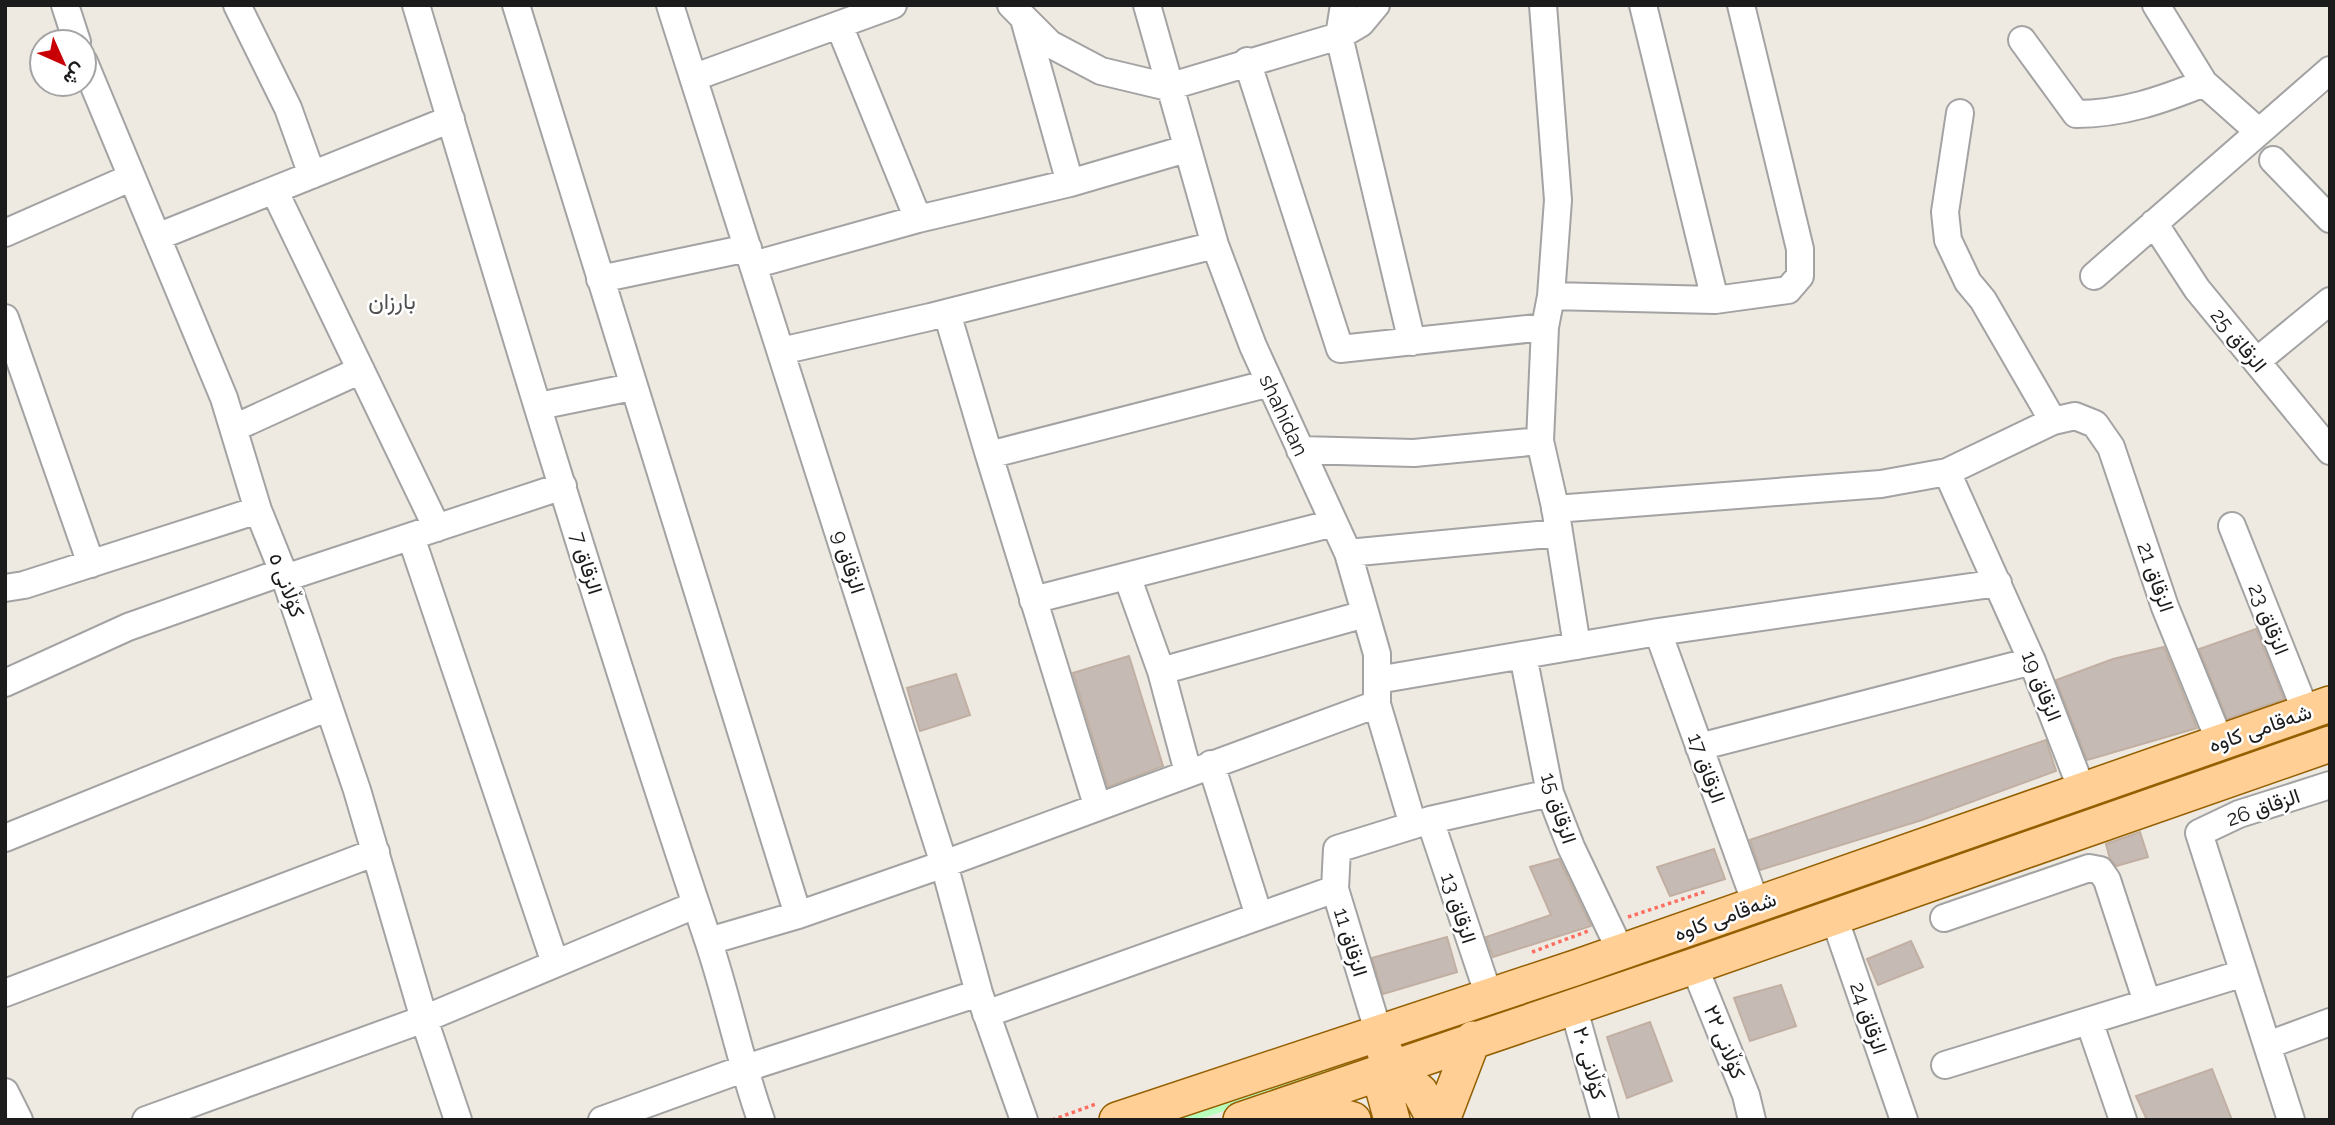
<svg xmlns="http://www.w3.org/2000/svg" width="2335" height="1125" font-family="Raleway,Vazirmatn,sans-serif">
	<rect width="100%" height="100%" fill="#eee9e1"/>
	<path fill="#b9fdbd" d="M2191 769 2197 778 1416 1044 1414 1038Z
		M1352 1055 1356 1059 1351 1069 1197 1120H1149Z"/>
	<path fill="#c6bbb4" stroke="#c1afa2" stroke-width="2" d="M2256 629 2284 699 2227 719 2199 649Z
		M2164 647 2197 728 2087 760 2056 680 2113 659Z
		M1129 656 1163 766 1108 787 1073 673Z
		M956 674 970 715 920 731 907 688Z
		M2046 740 2056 771 1922 820 1760 870 1750 840Z
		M2140 832 2148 857 2116 866 2110 859 2106 844Z
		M1714 849 1725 879 1670 896 1657 867Z
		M1559 859 1591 926 1493 957 1486 937 1551 915 1530 867Z
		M1447 937 1457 972 1383 994 1372 958Z
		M1911 941 1923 967 1878 985 1867 959Z
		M1781 985 1796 1026 1750 1041 1734 998Z
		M1650 1022 1672 1081 1627 1098 1607 1037Z
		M2212 1069 2232 1120H2147L2136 1096Z"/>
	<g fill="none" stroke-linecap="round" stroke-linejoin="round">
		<defs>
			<path id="minor" d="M65 5 77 42
				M237 5 288 108 312 175
				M416 5C510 318 604 631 708 940 728 999 740 1061 761 1120
				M516 5 798 915
				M670 5 944 864 979 993 1024 1120
				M1011 5 1050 44 1101 71 1168 87 1339 36 1361 23 1376 5
				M1147 5 1215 245 1253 346 1348 553 1377 654V704L1413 825
				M1344 5 1339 36 1412 342
				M1543 5 1558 200 1551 296 1545 327 1540 441 1555 507 1577 646
				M1643 5 1715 300
				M2156 5 2204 83 2259 132
				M2022 40 2076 114C2122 114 2162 100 2204 83
				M1247 61 1340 349 1545 327
				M84 62 224 398 258 510 283 572 357 790 424 1019 458 1120
				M695 77 893 5
				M1960 113 1945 212 1948 240 1968 282 1983 300 2053 421
				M2273 160 2330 219
				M1070 183 1186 149
				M274 190 437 528
				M918 219 1070 183 1024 19
				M2154 223 2197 289 2330 451
				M5 233 130 178
				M157 237 451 119
				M753 265 918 219 839 25
				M2094 276 2330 70
				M600 279 748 248
				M1551 296 1715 300 1788 290 1800 276V249L1741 5
				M947 313 989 455 1270 383
				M5 318 91 564
				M781 351 930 317 1215 245
				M2257 361 2330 301
				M539 406 632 387
				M234 428 361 370
				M1300 450 1414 453 1540 441
				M989 455 1097 805
				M1947 472 2032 661 2082 790
				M1555 509 1881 484 1947 472 2053 421 2075 416 2095 424 2111 447 2165 607 2220 742
				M2232 526 2306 712
				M411 537 555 963
				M1348 553 1559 533
				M1127 576 1161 671 1188 772
				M285 578 563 486
				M5 588 24 585 258 510
				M1033 600 1334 523
				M1658 632 1756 904
				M1523 655 1550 793 1571 847 1621 952
				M1161 671 1365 614
				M1377 680 1658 632 1998 583
				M5 683 128 627 283 572
				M1699 747 2032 661
				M1211 764 1259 916
				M1430 820 1489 996
				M5 838 329 707
				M1834 917 1904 1120
				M1944 918 2089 868 2100 870 2107 880 2147 1002
				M709 941 798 915 944 864 1377 704
				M1694 966 1746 1095 1752 1120
				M5 993 376 852
				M1573 1006 1605 1120
				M986 1014 1335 889
				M2089 1021 2123 1120
				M1379 1034 1335 889 1337 849 1430 820 1550 793
				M2268 1045 2330 1022
				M1945 1065 2244 973
				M5 1092 19 1120
				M146 1120 424 1019 695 905
				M602 1120 743 1069 979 993
				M2291 1120 2199 833 2239 814 2330 785"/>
			<path id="major" d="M1385 1052 1391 1069 1420 1092 1435 1120
				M1391 1069 1384 1091 1392 1120
				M1289 1108 1319 1110 1353 1120
				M1117 1120 1575 968 2330 704
				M1241 1120 1694 966 2330 744
				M1442 1120 1473 1039"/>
		</defs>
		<use href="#minor" stroke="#a3a3a3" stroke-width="30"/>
		<use href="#major" stroke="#945f00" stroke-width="38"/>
		<path stroke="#ff6e61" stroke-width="3.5" stroke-dasharray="3.5 3.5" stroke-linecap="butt" d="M1628 917 1707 891
			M1532 952 1588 931
			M1052 1120 1096 1104"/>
		<use href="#minor" stroke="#fff" stroke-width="26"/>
		<use href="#major" stroke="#ffcf95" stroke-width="35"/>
	</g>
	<g text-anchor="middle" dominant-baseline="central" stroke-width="5" stroke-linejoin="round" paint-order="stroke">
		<g font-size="21" fill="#1c1c1c" stroke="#fff">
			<text transform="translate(2239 340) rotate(51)">الزقاق 25</text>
			<text transform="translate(1284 415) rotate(65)">shahidan</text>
			<text transform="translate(849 562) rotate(72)">الزقاق 9</text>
			<text transform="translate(587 563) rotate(73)">الزقاق 7</text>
			<text transform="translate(2156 577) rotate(71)">الزقاق 21</text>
			<text transform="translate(287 585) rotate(70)">کۆڵانی ٥</text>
			<text transform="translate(2269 619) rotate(68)">الزقاق 23</text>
			<text transform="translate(2042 686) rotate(68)">الزقاق 19</text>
			<text transform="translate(2260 728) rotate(-19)">شەقامی کاوە</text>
			<text transform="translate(1707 768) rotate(70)">الزقاق 17</text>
			<text transform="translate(2263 807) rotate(-19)">الزقاق 26</text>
			<text transform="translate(1559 808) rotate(72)">الزقاق 15</text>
			<text transform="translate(1459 908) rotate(72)">الزقاق 13</text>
			<text transform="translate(1725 916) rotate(-20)">شەقامی کاوە</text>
			<text transform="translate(1351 942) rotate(73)">الزقاق 11</text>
			<text transform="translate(1869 1018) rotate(71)">الزقاق 24</text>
			<text transform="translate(1725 1042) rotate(68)">کۆڵانی ٢٢</text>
			<text transform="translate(1590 1063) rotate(75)">کۆڵانی ٢٠</text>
		</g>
		<g font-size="23" fill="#4f4f4f" stroke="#fff">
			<text x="392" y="300">بارزان</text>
		</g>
	</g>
	<rect width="2335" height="1125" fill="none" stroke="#1c1c1c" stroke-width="14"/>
	<g transform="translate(63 63) rotate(135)"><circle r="33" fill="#ffffff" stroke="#a4a4a4" stroke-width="2"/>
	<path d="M0-5L12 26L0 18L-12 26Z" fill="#c80005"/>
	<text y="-10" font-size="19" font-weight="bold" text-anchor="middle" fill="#1c1c1c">ش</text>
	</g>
</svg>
